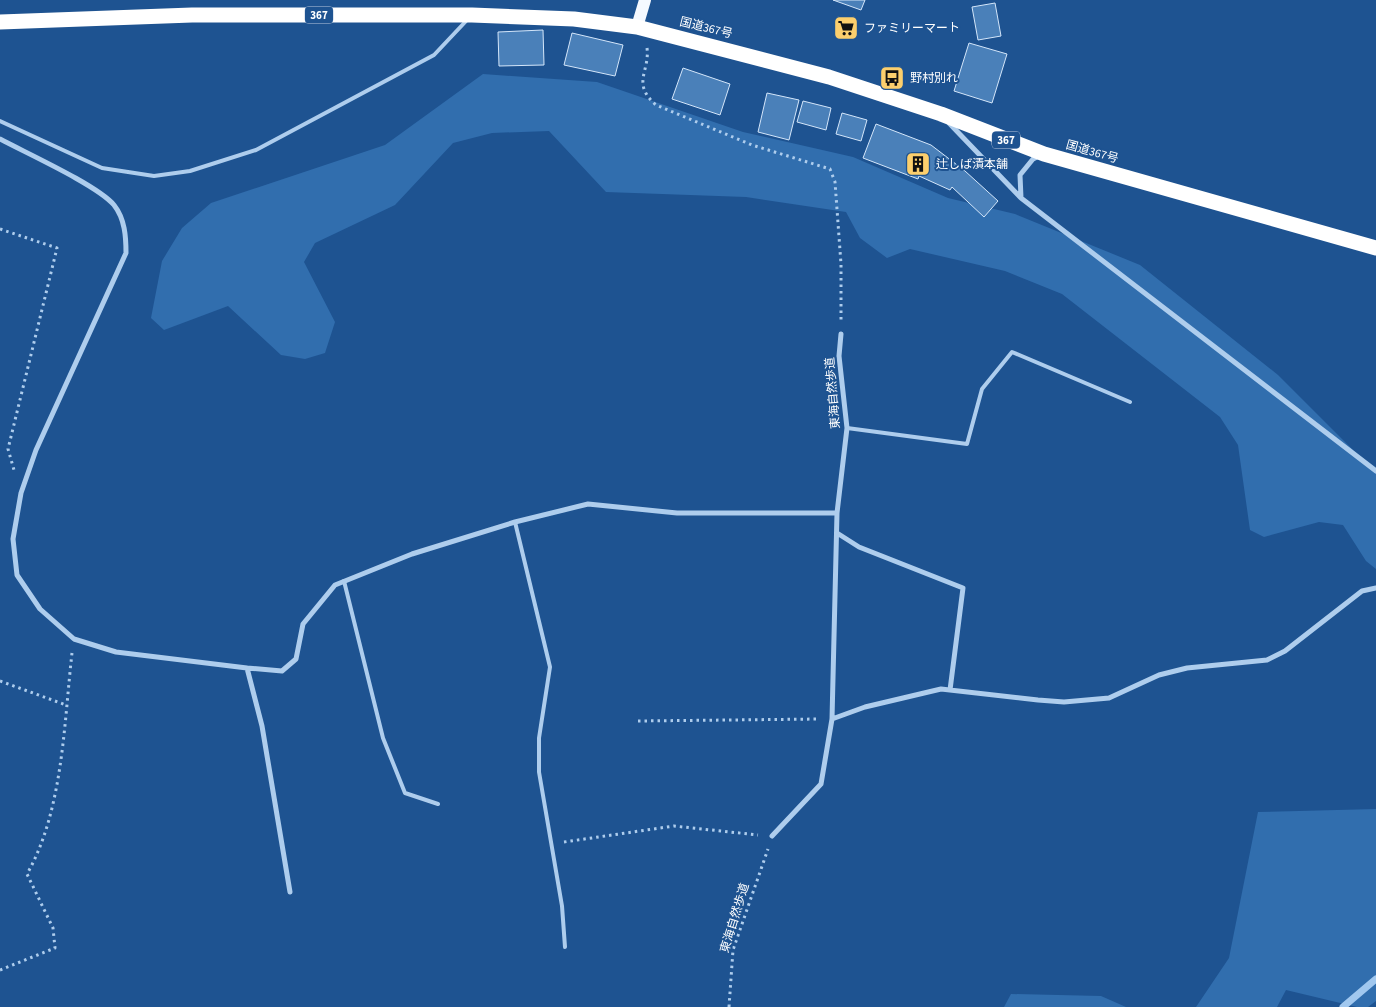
<svg xmlns="http://www.w3.org/2000/svg" width="1376" height="1007" font-family="'Source Sans 3','Noto Sans JP',sans-serif">
	<rect width="100%" height="100%" fill="#1e5391"/>
	<path fill="#316eae" d="M483 74 597 82 743 132 853 157 948 198 1015 214 1140 265 1278 375 1376 473V569L1366 561 1343 525 1319 522 1264 537 1250 530 1238 445 1220 417 1062 294 1005 271 910 249 887 258 860 238 846 212 746 197 606 192 549 131 492 133 453 143 395 205 315 243 304 262 335 322 325 353 305 359 281 355 228 306 164 330 151 318 162 261 182 228 211 203 385 145Z
		M1376 809V1001L1368 1007H1357L1286 990 1277 1007H1196L1229 958 1258 812Z
		M1011 994 1101 996 1126 1007H1004Z"/>
	<g fill="none" stroke-linecap="round" stroke-linejoin="round">
		<path stroke="#a1c8ef" stroke-width="7" d="M1343 1007 1376 979"/>
	</g>
	<path fill="#4a80b9" stroke="#d4e6fa" d="M833 0H865L861 10Z
		M995 3 1001 36 978 40 972 7Z
		M543 30 544 65 499 66 498 32Z
		M572 33 623 45 615 76 564 65Z
		M969 43 1007 54 992 103 954 91Z
		M683 68 730 84 720 115 672 99Z
		M767 93 799 100 789 140 758 132Z
		M803 101 831 108 826 130 797 122Z
		M842 113 867 120 861 141 836 134Z
		M876 124 931 145 965 171 998 201 984 217 952 187 950 190 919 176 918 179 863 158Z"/>
	<g fill="none" stroke-linecap="round" stroke-linejoin="round">
		<path stroke="#aecded" stroke-width="3" stroke-dasharray="2.5 4" stroke-linecap="butt" d="M647 48C650 72 631 83 656 105L752 145 830 169 835 182 841 264V321
			M0 229 57 248 8 449 14 470
			M0 681 66 705
			M638 721 819 719
			M564 842 674 826 758 835
			M0 970 55 948 53 928 27 874C63 811 64 723 72 653
			M729 1007 733 950 768 849"/>
		<path stroke="#aecded" stroke-width="4" d="M0 121 102 168 154 176 190 171 256 150 434 55 467 20
			M847 428 967 444 982 389 1012 352 1130 402
			M515 522 550 667 539 738V772L562 906 565 947
			M344 581 383 738 405 793 438 804"/>
		<path stroke="#aecded" stroke-width="5" d="M949 123 1021 198 1376 471
			M0 139C26 153 97 185 114 205 125 219 126 237 126 253L36 450 21 493 13 539 17 575 40 609 74 639 116 652 247 668 262 726 290 892
			M1021 198 1020 175 1033 159 1039 156
			M837 533 859 547 963 588 950 690
			M247 668 282 671 296 659 303 624 335 585 412 554 515 522 588 504 677 513H837
			M832 719 865 707 941 689 1038 700 1064 702 1109 698 1159 675 1187 668 1267 660 1285 651 1362 591 1376 588
			M772 836 821 784 832 719 837 513 847 428 839 356 841 334"/>
		<path stroke="#f5f9ff" stroke-width="12" d="M637 27 645 0"/>
		<path stroke="#fff" stroke-width="15" d="M0 22 192 15H472L574 19 637 27 829 77 941 114 1044 154 1376 248"/>
	</g>
	<defs>
		<symbol id="supermarket-square" viewBox="-11 -11 22 22"><rect x="-9" y="-9" width="18" height="18" rx="4" fill="#fccf6d" stroke="#1e5391"/><path d="M-6-5.5h2.5l.6 2H6L4.5 2H-2.5L-4.4-4H-6ZM-1.5 3.2a1.3 1.3 0 1 0 .1 0ZM3 3.2a1.3 1.3 0 1 0 .1 0Z" fill="#111"/></symbol>
		<symbol id="bus-square" viewBox="-11 -11 22 22"><rect x="-9" y="-9" width="18" height="18" rx="4" fill="#fccf6d" stroke="#1e5391"/><path d="M-5-6H5V4H4V6H2V4H-2V6H-4V4H-5ZM-3.5-4V0h7V-4ZM-3.5 1.2v1.5H-2V1.2ZM2 1.2v1.5H3.5V1.2Z" fill="#111"/></symbol>
		<symbol id="building-square" viewBox="-11 -11 22 22"><rect x="-9" y="-9" width="18" height="18" rx="4" fill="#fccf6d" stroke="#1e5391"/><path d="M-4-6H4V6H1V3H-1V6H-4ZM-2.5-4.3h1.7v1.8h-1.7ZM.8-4.3h1.7v1.8H.8ZM-2.5-1h1.7V.8h-1.7ZM.8-1h1.7V.8H.8Z" fill="#111"/></symbol>
	</defs>
	<g fill-rule="evenodd">
		<use href="#supermarket-square" x="832" y="14" width="28" height="28"/>
		<use href="#bus-square" x="878" y="64" width="28" height="28"/>
		<use href="#building-square" x="904" y="150" width="28" height="28"/>
	</g>
	<g text-anchor="middle" dominant-baseline="central" stroke-width="4" stroke-linejoin="round" paint-order="stroke">
		<g fill="#1e5391" stroke="#bccbde" stroke-width="1">
			<rect x="305" y="6.5" width="28" height="17" rx="4"/>
			<rect x="992" y="131.5" width="28" height="17" rx="4"/>
		</g>
		<g font-size="11" font-weight="bold" fill="#fff">
			<text x="319" y="15">367</text>
			<text x="1006" y="140">367</text>
		</g>
		<g font-size="12" fill="#fff" stroke="#1e5391">
			<text transform="translate(706 28) rotate(14)">国道367号</text>
			<text transform="translate(1092 152) rotate(16)">国道367号</text>
			<text transform="translate(833 393) rotate(-95)">東海自然歩道</text>
			<text transform="translate(735 918) rotate(-73)">東海自然歩道</text>
		</g>
		<g font-size="12" fill="#fff" stroke="#1e5391" text-anchor="start">
			<text x="864" y="28">ファミリーマート</text>
			<text x="910" y="78">野村別れ</text>
			<text x="936" y="164">辻しば漬本舗</text>
		</g>
	</g>
</svg>
